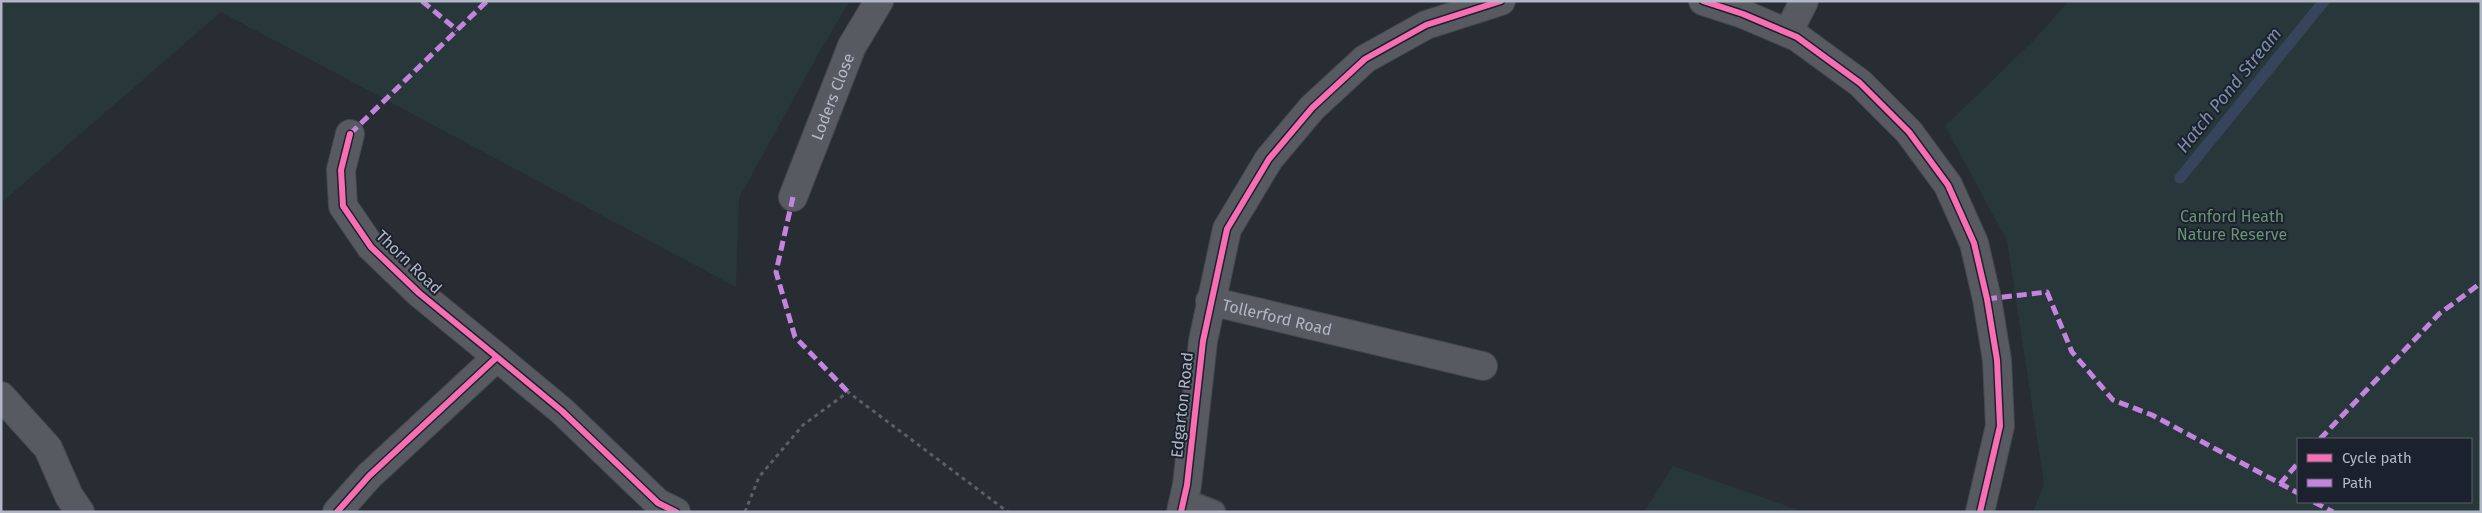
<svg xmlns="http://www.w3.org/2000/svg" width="2482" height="513" font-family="'Fira Sans',sans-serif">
	<rect width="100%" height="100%" fill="#282c33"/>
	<path fill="#28373a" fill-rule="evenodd" d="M1 1H850L824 44 739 198 736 287 221 12 1 203Z
		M2069 1H2481V512H2033L2044 484 2007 241 1945 126 2034 40ZM2298 439H2471V502H2298Z
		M1673 466 1804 512H1644Z"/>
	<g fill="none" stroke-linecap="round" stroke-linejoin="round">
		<path stroke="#37455c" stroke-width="11" d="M2180 178 2324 1"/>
		<defs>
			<path id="service" d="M1183 500 1214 512"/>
			<g id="minor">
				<path d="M1703 1 1743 14 1797 37 1860 83 1909 132 1948 185 1974 243 1987 299 1997 360 2000 426 1980 512"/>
				<path d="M1788 33 1804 1"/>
				<path d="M350 134 341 170 343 206 371 247 419 293 497 357"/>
				<path id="s1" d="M793 197 852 46 879 1"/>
				<path id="s2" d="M1210 301 1483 366"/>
				<path d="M1 396 48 448 69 496 80 512"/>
				<path d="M337 512 369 476 497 357 562 411 658 503 676 512"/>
				<path d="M1181 512 1187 485 1203 341 1227 229 1269 159 1312 108 1365 59 1426 25 1501 1"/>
			</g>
		</defs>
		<use href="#service" stroke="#46484e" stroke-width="25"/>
		<use href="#minor" stroke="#46484e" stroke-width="30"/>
		<path stroke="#5b5e65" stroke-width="3" stroke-dasharray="4 4" stroke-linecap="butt" d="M745 512 759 477 803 425 848 392 1008 512"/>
		<use href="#service" stroke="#575a61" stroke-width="22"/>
		<use href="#minor" stroke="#575a61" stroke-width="28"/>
		<path stroke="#c483df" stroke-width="5" stroke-dasharray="10 5" stroke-linecap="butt" d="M422 1 457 30
			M350 134 487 1
			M793 197 776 272 795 337 848 392
			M1987 299 2047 292 2072 352 2113 400 2152 415 2298 493
			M2320 439 2439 314 2481 283
			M2280 484 2298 463
			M2314 502 2333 512"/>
		<defs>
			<path id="cycleway" d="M1703 1 1743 14 1797 37 1860 83 1909 132 1948 185 1974 243 1987 299 1997 360 2000 426 1980 512
				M350 134 341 170 343 206 371 247 419 293 497 357
				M337 512 369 476 497 357 562 411 658 503 676 512
				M1181 512 1187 485 1203 341 1227 229 1269 159 1312 108 1365 59 1426 25 1501 1"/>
		</defs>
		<use href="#cycleway" stroke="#1c222d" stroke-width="9"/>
		<use href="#cycleway" stroke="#f96db3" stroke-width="6"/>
	</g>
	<g text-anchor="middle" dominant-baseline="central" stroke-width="4" stroke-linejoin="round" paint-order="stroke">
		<g font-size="16" fill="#b1b7c4" stroke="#1c222d">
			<text stroke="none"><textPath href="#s1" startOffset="108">Loders Close</textPath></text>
			<text transform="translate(409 262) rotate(44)">Thorn Road</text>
			<text stroke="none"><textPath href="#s2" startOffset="69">Tollerford Road</textPath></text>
			<text transform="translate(1182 405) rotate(-84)">Edgarton Road</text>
		</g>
		<g font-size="16" fill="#6a9376" stroke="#1c222d">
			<text x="2232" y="216">Canford Heath<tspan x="2232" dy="18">Nature Reserve</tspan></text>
		</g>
		<g font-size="18" font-style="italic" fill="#7c8daa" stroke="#1c222d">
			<text transform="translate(2229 90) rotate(-51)">Hatch Pond Stream</text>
		</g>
	</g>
	<rect width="2482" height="513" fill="none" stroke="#b1b7c4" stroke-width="5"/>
	<rect x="2297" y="438" width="175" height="65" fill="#1c222d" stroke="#585e69"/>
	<rect x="2307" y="454" width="25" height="8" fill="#f96db3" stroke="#585e69"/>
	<text x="2342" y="463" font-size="15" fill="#b1b7c4">Cycle path</text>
	<rect x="2307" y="479" width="25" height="8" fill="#c483df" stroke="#585e69"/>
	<text x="2342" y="488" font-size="15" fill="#b1b7c4">Path</text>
</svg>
